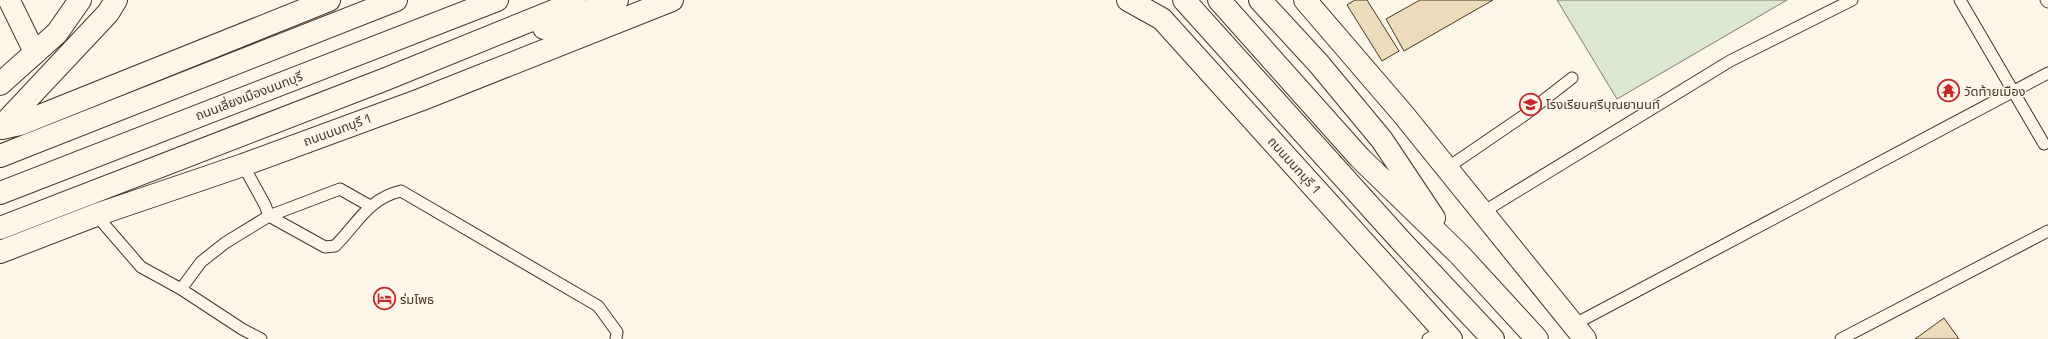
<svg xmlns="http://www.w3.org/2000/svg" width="2048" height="339" font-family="'Space Grotesk','Noto Sans Thai',sans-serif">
	<rect width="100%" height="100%" fill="#fbf6e9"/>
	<path fill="#dce7d0" stroke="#887966" d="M1557 0H1787L1617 99Z"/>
	<path fill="#ecdcbc" stroke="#4a3520" d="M1355 0H1367L1399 51 1382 61 1347 5Z
		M1420 0H1493L1404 51 1386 19Z
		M1944 318 1959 339H1915Z"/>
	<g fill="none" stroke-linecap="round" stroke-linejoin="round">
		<defs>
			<path id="lane" d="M1960 0 2044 144
				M2046 0 2048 2
				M243 165 265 205 269 216 325 247 335 246C357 224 369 198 401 191L598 306 617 332 616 339
				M1447 168 1526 114 1572 78
				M1483 212 1730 61 1852 0
				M96 215 141 267 181 289 242 329 261 339
				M181 289 201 262 225 243 269 216 340 189 370 206
				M1573 325 2048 73
				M1428 339 1442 330
				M1841 339 2048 231"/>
			<path id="street" d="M9 0 35 53"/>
			<path id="secondary" d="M1128 0 1162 19 1451 339
				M1184 0 1402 242 1493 339
				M1219 0 1360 158 1459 254 1537 339
				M1260 0 1319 64 1382 140 1434 218
				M1305 0 1403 114 1585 339
				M544 28 617 0
				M0 84 57 33 80 0
				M0 128 108 13 116 0
				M2 128 20 124 329 0
				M0 156 396 0
				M0 193 497 0
				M0 228 386 79 556 10 574 0
				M0 252 96 215 243 165 420 100 672 0"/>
		</defs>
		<use href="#lane" stroke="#4a3520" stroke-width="13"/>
		<use href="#street" stroke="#4a3520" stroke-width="23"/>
		<use href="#secondary" stroke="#4a3520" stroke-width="24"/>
		<use href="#lane" stroke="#fbf6e9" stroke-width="11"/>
		<use href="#street" stroke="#fbf6e9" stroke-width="21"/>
		<use href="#secondary" stroke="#fbf6e9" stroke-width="22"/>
	</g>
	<defs>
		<symbol id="temple-ring" viewBox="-11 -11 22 22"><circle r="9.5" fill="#fbf6e9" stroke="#c62828" stroke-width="1.5"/><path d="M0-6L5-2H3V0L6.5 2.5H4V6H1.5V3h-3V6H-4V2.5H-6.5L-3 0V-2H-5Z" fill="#c62828"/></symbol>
		<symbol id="school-ring" viewBox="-11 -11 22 22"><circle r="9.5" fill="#fbf6e9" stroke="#c62828" stroke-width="1.5"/><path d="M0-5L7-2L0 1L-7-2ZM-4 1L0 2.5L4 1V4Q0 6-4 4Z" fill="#c62828"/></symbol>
		<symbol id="hotel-ring" viewBox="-11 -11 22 22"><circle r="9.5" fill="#fbf6e9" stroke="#c62828" stroke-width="1.5"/><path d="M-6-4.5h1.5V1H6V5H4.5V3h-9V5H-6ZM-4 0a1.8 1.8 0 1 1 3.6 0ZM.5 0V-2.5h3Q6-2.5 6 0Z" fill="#c62828"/></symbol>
	</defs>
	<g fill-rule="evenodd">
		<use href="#temple-ring" x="1936" y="78" width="25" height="25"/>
		<use href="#school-ring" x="1518" y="92" width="25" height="25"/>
		<use href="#hotel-ring" x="372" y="286" width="25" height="25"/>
	</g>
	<g text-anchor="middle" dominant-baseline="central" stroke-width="3" stroke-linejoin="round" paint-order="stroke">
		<g font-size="13" fill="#4a3520" stroke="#fbf6e9" text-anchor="start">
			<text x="1964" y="91">วัดท้ายเมือง</text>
			<text x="1546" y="104">โรงเรียนศรีบุณยานนท์</text>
			<text x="400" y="299">ร่มโพธ</text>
		</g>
		<g font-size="13" fill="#4a3520" stroke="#fbf6e9">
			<text transform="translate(249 96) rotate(-21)">ถนนเลี่ยงเมืองนนทบุรี</text>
			<text transform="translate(337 130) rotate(-20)">ถนนนนทบุรี 1</text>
			<text transform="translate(1294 165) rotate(48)">ถนนนนทบุรี 1</text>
		</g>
	</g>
</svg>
